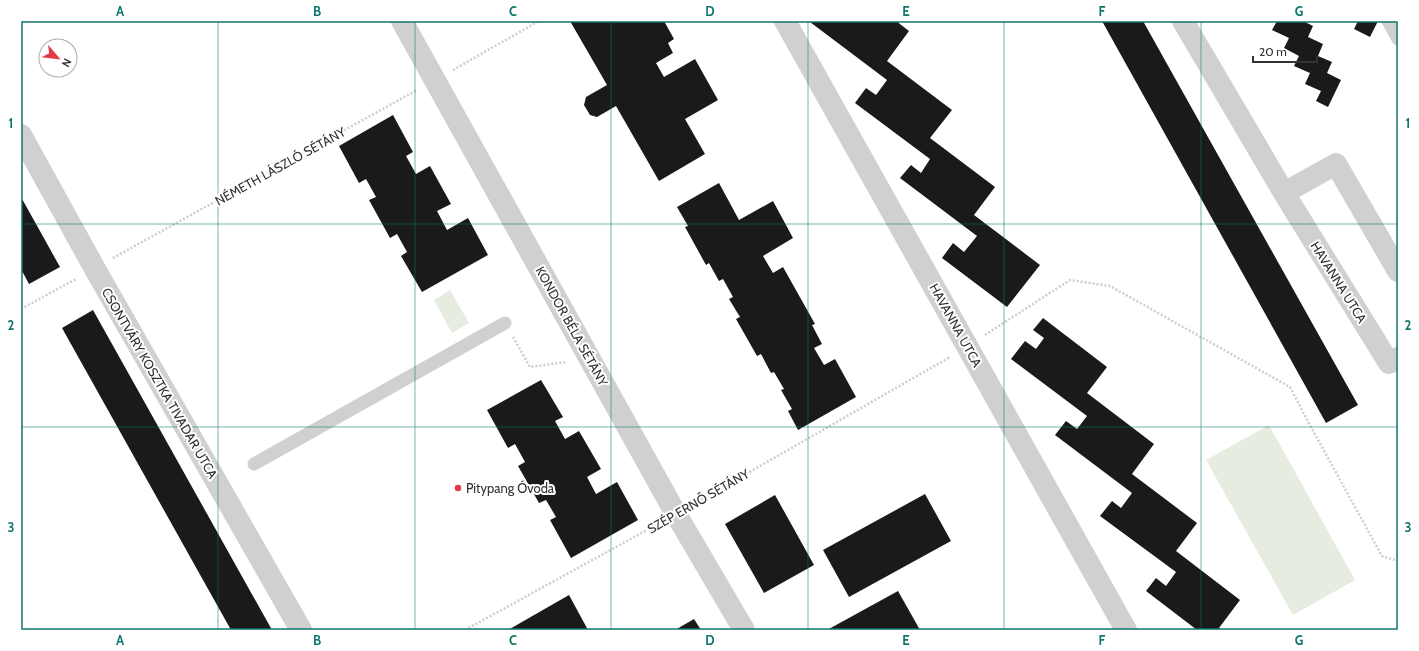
<svg xmlns="http://www.w3.org/2000/svg" width="1419" height="651" font-family="Cabin,sans-serif">
	<rect width="100%" height="100%" fill="#fff"/>
	<path fill="#e6ecdf" d="M450 290 469 323 452 333 434 300Z
		M1269 425 1355 580 1293 615 1206 460Z"/>
	<path fill="#1a1a1a" d="M570 21H664L674 39 668 43 673 53 656 63 664 77 695 59 718 100 685 119 705 154 659 181 616 106 597 117 590 115 584 105 586 97 607 85Z
		M811 21H896L909 31 887 61 952 110 930 138 995 187 974 215 1040 265 1007 307 942 258 953 243 964 252 977 236 900 178 911 165 921 173 930 159 855 103 866 88 876 95 887 80 810 22Z
		M1102 21H1143L1358 405 1326 423Z
		M1277 21H1303L1313 26 1308 37 1323 44 1318 56 1332 62 1327 73 1341 80 1328 107 1316 101 1321 91 1305 84 1310 73 1294 66 1299 56 1284 48 1289 38 1272 30Z
		M1358 21H1378L1370 37 1354 29Z
		M393 115 413 152 406 156 416 174 430 166 451 204 437 211 447 230 468 218 488 255 422 292 401 256 407 252 397 234 390 238 369 200 376 197 366 179 359 183 339 146Z
		M719 183 739 220 773 201 793 238 763 256 773 273 783 267 815 324 812 325 822 344 814 348 824 365 835 359 856 397 798 430 788 411 792 409 781 390 784 389 774 372 771 373 761 354 757 356 736 319 740 317 729 299 733 297 723 279 719 281 709 263 706 265 685 227 688 226 677 207Z
		M21 197 60 267 29 284 21 269Z
		M93 310 272 630H231L62 328Z
		M1043 318 1107 367 1087 393 1154 444 1132 474 1197 523 1176 551 1240 600 1219 628 1222 630H1197L1146 591 1156 578 1166 586 1176 572 1100 516 1112 501 1121 508 1132 493 1055 435 1066 421 1077 429 1087 416 1011 359 1025 341 1036 349 1044 338 1033 330Z
		M541 380 563 417 555 421 565 439 579 431 601 469 587 477 596 494 617 482 638 520 571 558 550 520 556 517 546 500 539 503 518 466 525 462 515 444 508 448 487 410Z
		M925 494 951 541 849 597 823 550Z
		M775 495 814 565 764 593 725 524Z
		M898 591 920 630H827Z
		M569 595 588 630H508Z
		M694 619 701 630H675Z"/>
	<g fill="none" stroke-linecap="round" stroke-linejoin="round">
		<path stroke="#cdcdcd" stroke-width="2.5" stroke-dasharray="2 2" stroke-linecap="butt" d="M453 70 539 21
			M113 258 417 90
			M21 309 76 279
			M985 335 1070 280 1110 286 1290 387 1312 429 1382 556 1398 561
			M513 337 530 367 566 362
			M694 504 950 357
			M465 630 658 524"/>
		<path stroke="#d0d0d0" stroke-width="13" d="M1388 21 1398 39
			M254 464 505 323"/>
		<path stroke="#d0d0d0" stroke-width="22" d="M402 21 676 514 744 630
			M785 21 1126 630
			M1183 21 1284 193 1336 164 1398 271
			M21 135 95 269 301 630
			M1284 193 1389 363 1398 358"/>
	</g>
	<path fill="none" stroke="#0f766e" stroke-width="1" stroke-opacity="0.55" d="M218 21V630M415 21V630M611 21V630M808 21V630M1004 21V630M1201 21V630M21 224H1398M21 427H1398"/>
	<circle fill="#e63946" stroke="#fff" stroke-width="1.5" cx="458" cy="488" r="4"/>
	<g text-anchor="middle" dominant-baseline="central" stroke-width="4" stroke-linejoin="round" paint-order="stroke">
		<g font-size="13" fill="#333" stroke="#fff">
			<text transform="translate(280 166) rotate(-29)">NÉMETH LÁSZLÓ SÉTÁNY</text>
			<text transform="translate(1339 282) rotate(58)">HAVANNA UTCA</text>
			<text transform="translate(956 325) rotate(61)">HAVANNA UTCA</text>
			<text transform="translate(572 326) rotate(61)">KONDOR BÉLA SÉTÁNY</text>
			<text transform="translate(160 383) rotate(60)">CSONTVÁRY KOSZTKA TIVADAR UTCA</text>
			<text transform="translate(698 501) rotate(-30)">SZÉP ERNŐ SÉTÁNY</text>
		</g>
		<g font-size="13" fill="#333" stroke="#fff" text-anchor="start">
			<text x="466" y="488">Pitypang Óvoda</text>
		</g>
	</g>
	<rect width="1419" height="651" fill="none" stroke="#ffffff" stroke-width="44"/>
	<g transform="translate(58 58) rotate(118)"><circle r="19" fill="#ffffff" stroke="#adadad"/>
	<path d="M0-3L7 15L0 10L-7 15Z" fill="#e63946"/>
	<text y="-6" font-size="11" font-weight="bold" text-anchor="middle" fill="#333333">N</text>
	</g>
	<path d="M1253 56v6h64v-6" fill="none" stroke="#333333" stroke-width="2"/>
	<text x="1259" y="56" font-size="12" fill="#333333" stroke="#ffffff" stroke-width="3" paint-order="stroke">20 m</text>
	<rect x="22" y="22" width="1375" height="607" fill="none" stroke="#0f766e" stroke-width="1.5"/>
	<g font-size="13" text-anchor="middle" font-weight="bold" fill="#0f766e">
		<text x="120" y="16">A</text>
		<text x="317" y="16">B</text>
		<text x="513" y="16">C</text>
		<text x="710" y="16">D</text>
		<text x="906" y="16">E</text>
		<text x="1102" y="16">F</text>
		<text x="1299" y="16">G</text>
		<text x="11" y="128">1</text>
		<text x="1408" y="128">1</text>
		<text x="11" y="330">2</text>
		<text x="1408" y="330">2</text>
		<text x="11" y="532">3</text>
		<text x="1408" y="532">3</text>
		<text x="120" y="645">A</text>
		<text x="317" y="645">B</text>
		<text x="513" y="645">C</text>
		<text x="710" y="645">D</text>
		<text x="906" y="645">E</text>
		<text x="1102" y="645">F</text>
		<text x="1299" y="645">G</text>
	</g>
</svg>
